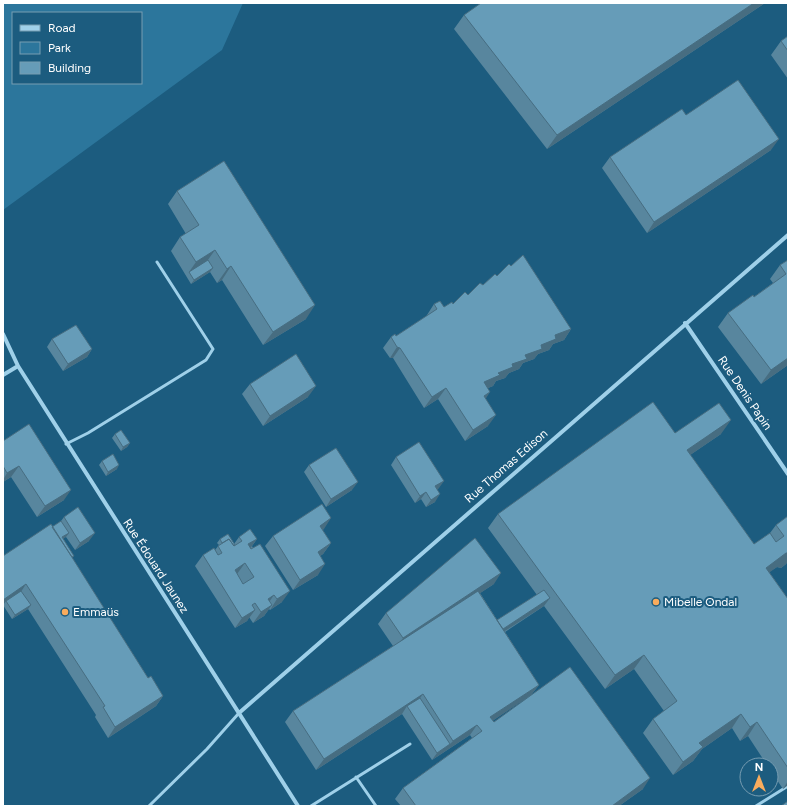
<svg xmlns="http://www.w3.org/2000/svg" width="791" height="809" font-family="Figtree,sans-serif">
	<rect width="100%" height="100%" fill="#1c5c7f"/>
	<path fill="#2c769c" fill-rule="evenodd" d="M3 3H243L222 50 3 210ZM13 13H141V83H13Z"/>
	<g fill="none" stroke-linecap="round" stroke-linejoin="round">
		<path stroke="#9fd0e9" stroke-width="3" d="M66 444 88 433 206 360 213 349 157 262
			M356 777 376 806
			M149 806 207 749 239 713
			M311 806 410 744
			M756 806 788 786"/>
		<path stroke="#9fd0e9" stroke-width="4" d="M685 323 788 474
			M3 334 18 366 298 806
			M3 375 18 366
			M239 713 788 235"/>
	</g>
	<path fill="#58869e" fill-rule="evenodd" d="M765 3 547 149 454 29 464 15Z
		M788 36V79L771 55 781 41Z
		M686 115 771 150 647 233 602 168 610 157Z
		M177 191 306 319 263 345 222 280 217 283 210 272 191 284 171 251 180 237 186 234 168 204Z
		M788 260V365L761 384 718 327 728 313 754 297 773 283 770 279 780 265Z
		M497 276 571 329 564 340 553 344 549 350 538 354 534 359 523 363 519 369 509 373 505 378 496 381 493 386 488 388 485 399 488 426 465 441 438 399 424 408 393 358H390L383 348 391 337 396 336 427 316V315L434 304 444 307 453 304Z
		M52 339 92 349 87 357 63 371 47 347Z
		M250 384 308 397 263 426 242 394Z
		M675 433 721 434 690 455 754 544 770 533 776 525 788 516V561L786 564 781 568 777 567 769 572 788 599V785L783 789 771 771V765H767L748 736 740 741 732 728 702 749 693 761 673 775 643 733 653 719 664 711 634 669 605 689 544 606 505 632 539 685 531 695 643 789 619 806H401L395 799 403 788 472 738 470 735 432 760 402 714 316 770 285 722 293 711 393 646 378 624 386 613 494 584 480 593 497 620 537 595 488 528 498 514ZM531 695 494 722 492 721Z
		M115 434 130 443 127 447 121 451 112 438Z
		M3 441 64 500 37 517 11 477 3 482Z
		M396 457 439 488 437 489 435 502 426 507 421 499 415 503 391 465Z
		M102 461 117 469 106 476 99 465Z
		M309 465 352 490 326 507 304 472Z
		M64 517 89 541 75 550 66 537 63 538 72 558 148 678 163 696 156 706 108 738 95 717 96 715 28 609 12 619 3 605 52 527 61 521Z
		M324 529 322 530 331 543 323 554 320 556 318 575 293 590 265 546 273 536Z
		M239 537 257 539 252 546 282 602 270 610 269 609 264 616 253 623 249 617 247 621 235 628 195 566 203 555 215 550 219 545 217 543 220 539 234 544Z"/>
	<path fill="#476d81" d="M754 3H765L547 149 557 135Z
		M779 139 771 150 647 233 654 222Z
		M215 250 205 264 189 272 196 262Z
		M231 266 222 280 217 283 227 269Z
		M213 268 210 272 191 284 194 280Z
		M315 305 306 319 263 345 273 332Z
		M571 329 564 340 553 344 549 350 538 354 534 359 523 363 519 369 509 373 505 378 496 381 493 386 476 393 484 382 555 335Z
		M397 347 400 348 393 358H390Z
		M92 349 87 357 63 371 68 364Z
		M788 358V365L761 384 771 370Z
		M316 386 308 397 263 426 270 416Z
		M446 388 438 399 424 408 432 397Z
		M490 392 483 403 484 396Z
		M496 415 488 426 465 441 473 430Z
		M731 420 721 434 677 464 687 450Z
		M130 443 127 447 121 451 123 447Z
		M119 465 117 469 106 476 108 472Z
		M19 466 11 477 3 482V480L7 473Z
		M444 481 439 488 430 494 435 486Z
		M358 482 352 490 326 507 331 499Z
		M71 490 64 500 37 517 45 506Z
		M426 492 421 499 415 503 420 496Z
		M440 494 435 502 426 507 431 500Z
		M331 518 324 529 312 536 320 526Z
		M69 533 66 537 60 541 62 537Z
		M95 533 89 541 75 550 80 543Z
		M257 539 249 550 248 544Z
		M331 543 323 554 310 563 318 552Z
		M786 553H788V561L786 564 781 568 777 567 756 582 766 568Z
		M245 563 237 574 235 570Z
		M325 564 318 575 293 590 300 580Z
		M501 573 494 584 395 649 403 638Z
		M26 584 19 595 6 601 3 605V600Z
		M290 591 282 602 270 610 277 599Z
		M274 595 267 605 268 599Z
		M550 598 544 606 494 638 500 631Z
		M31 605 28 609 12 619 15 615Z
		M272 605 264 616 253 623 261 612Z
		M255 610 247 621 235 628 242 618Z
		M644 655 634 669 605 689 615 675Z
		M539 685 531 695 482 728 490 717Z
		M423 694 415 705 407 706 402 714 316 770 324 759Z
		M163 696 156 706 108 738 115 727Z
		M741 714 732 728 702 749 693 761 673 775 683 762 699 743Z
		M757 722 748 736 740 741 750 727Z
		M477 725 470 735 432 760 437 753 450 744 453 741Z
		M650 778 643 789 619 806H612Z
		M788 781V785L783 789Z"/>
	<path fill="#669cb8" stroke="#476d81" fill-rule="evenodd" d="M481 3H754L557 135 464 15Z
		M788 36V51L781 41Z
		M738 80 779 139 654 222 610 157 682 109 686 115Z
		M224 161 315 305 273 332 231 266 227 269 215 250 196 262 180 237 199 225 177 191Z
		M523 255 571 329 555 335 556 339 541 345 542 349 525 355 527 359 512 364 513 367 498 373 500 375 484 382 490 392 484 396 496 415 473 430 446 388 432 397 400 348 397 347 391 337 395 334 396 336 437 309 434 304 440 301 444 307 452 302 453 304 465 292 468 295 480 283 483 285 495 274 497 276 509 264 511 266Z
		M208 260 213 268 194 280 189 272Z
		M788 260V358L771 370 728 313 753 295 754 297 786 274 780 265Z
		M76 325 92 349 68 364 52 339Z
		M296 354 316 386 270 416 250 384Z
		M653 402 675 433 719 403 731 420 687 450 754 544 770 533 776 542 784 536 776 525 788 516V553H786L766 568 788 599V768L757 722 750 727 741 714 699 743 703 747 683 762 653 719 677 701 644 655 615 675 498 514Z
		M29 424 71 490 45 506 19 466 7 473 3 466V441Z
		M121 430 130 443 123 447 115 434Z
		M419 442 444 481 435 486 440 494 431 500 426 492 420 496 396 457Z
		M336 448 358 482 331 499 309 465Z
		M113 454 119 465 108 472 102 461Z
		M322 504 331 518 320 526 331 543 318 552 325 564 300 580 273 536Z
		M78 507 95 533 80 543 64 517Z
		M61 521 69 533 62 537 74 556 72 557 52 527Z
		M51 524 148 678 151 676 163 696 115 727 103 707 105 706 26 584 3 600V556Z
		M250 529 257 539 248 544 251 549 260 544 290 591 277 599 274 595 268 599 272 605 261 612 255 603 252 605 255 610 242 618 203 555 214 548 218 555 222 553 218 546 229 539 234 546 242 541 239 537ZM245 563 254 577 243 584 235 570Z
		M228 534 235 545 234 546 229 539 222 543 220 539Z
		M475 538 501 573 403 638 386 613Z
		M544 590 550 598 503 629 497 620Z
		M21 591 31 605 15 615 6 601Z
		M478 591 539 685 490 717 494 722 570 667 650 778 612 806H416L403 788 482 731 477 725 453 741 423 694 324 759 293 711Z
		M420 698 450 744 437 753 407 706Z
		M788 801V806H781Z"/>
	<g fill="#f9ac5d" stroke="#1c5c7f" stroke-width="1.5">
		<circle cx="656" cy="602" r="4"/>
		<circle cx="65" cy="612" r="4"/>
	</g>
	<g text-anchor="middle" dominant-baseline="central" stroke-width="4" stroke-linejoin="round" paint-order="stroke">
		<g font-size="12" fill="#fff" stroke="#1c5c7f">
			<text transform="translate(745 393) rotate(56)">Rue Denis Papin</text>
			<text transform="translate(506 466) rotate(-41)">Rue Thomas Edison</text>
			<text transform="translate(156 566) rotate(57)">Rue Édouard Jaunez</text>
		</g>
		<g font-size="12" fill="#fff" stroke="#1c5c7f" text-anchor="start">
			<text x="664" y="602">Mibelle Ondal</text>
			<text x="73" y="612">Emmaüs</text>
		</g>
	</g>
	<rect width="791" height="809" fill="none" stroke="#ffffff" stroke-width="8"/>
	<rect x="12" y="12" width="130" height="72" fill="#1c5c7f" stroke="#779db2"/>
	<rect x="20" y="25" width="20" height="6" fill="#9fd0e9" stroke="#779db2"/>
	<text x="48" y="32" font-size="12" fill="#ffffff">Road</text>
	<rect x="20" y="42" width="20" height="12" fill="#2c769c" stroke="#779db2"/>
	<text x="48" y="52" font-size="12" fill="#ffffff">Park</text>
	<rect x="20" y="62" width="20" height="12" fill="#669cb8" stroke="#779db2"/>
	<text x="48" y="72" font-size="12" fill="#ffffff">Building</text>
	<g transform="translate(759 777)"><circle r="19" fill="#1c5c7f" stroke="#779db2"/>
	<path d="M0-3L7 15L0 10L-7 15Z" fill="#f9ac5d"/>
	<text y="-6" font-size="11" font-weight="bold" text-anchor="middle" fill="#ffffff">N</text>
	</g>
</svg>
